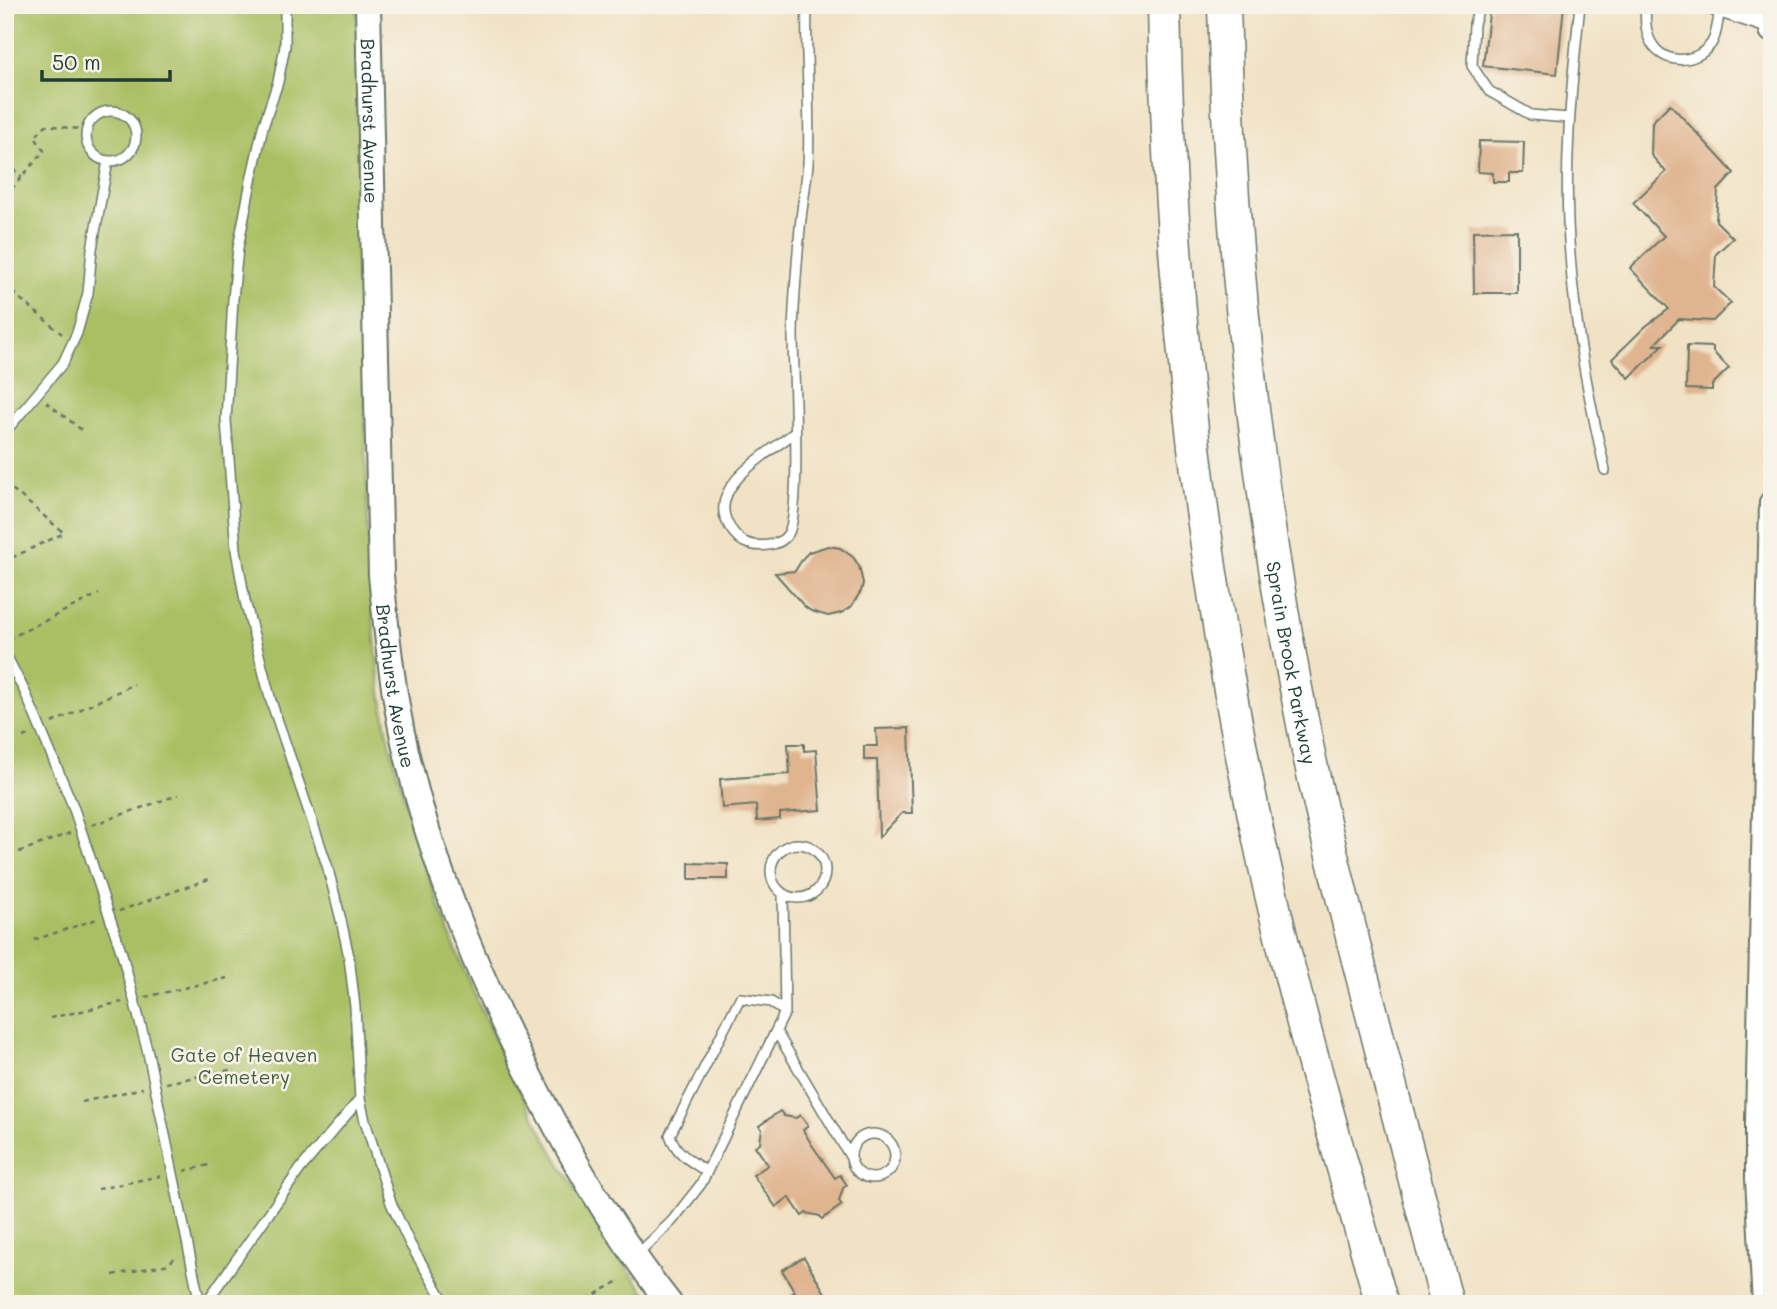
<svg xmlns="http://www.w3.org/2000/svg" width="1777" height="1309" font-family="Mali,sans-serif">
	<rect width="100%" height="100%" fill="#f7f3e8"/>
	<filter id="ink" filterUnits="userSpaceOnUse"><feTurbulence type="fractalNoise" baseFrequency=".0143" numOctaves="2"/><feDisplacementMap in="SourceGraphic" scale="14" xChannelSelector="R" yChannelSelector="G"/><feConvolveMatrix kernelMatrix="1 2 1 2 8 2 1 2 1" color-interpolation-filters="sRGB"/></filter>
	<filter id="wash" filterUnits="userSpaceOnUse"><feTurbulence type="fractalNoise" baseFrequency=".00686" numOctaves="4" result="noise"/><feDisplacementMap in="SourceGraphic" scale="28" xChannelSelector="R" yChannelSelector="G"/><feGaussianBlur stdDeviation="1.57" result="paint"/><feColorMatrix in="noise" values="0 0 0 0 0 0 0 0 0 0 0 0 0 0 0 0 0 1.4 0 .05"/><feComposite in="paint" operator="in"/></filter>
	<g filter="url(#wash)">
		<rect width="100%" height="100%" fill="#f1e2c5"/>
		<path fill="#aabf63" stroke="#647e4c" stroke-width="2" d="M5 5H357C359 138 361 270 365 403 367 510 368 618 386 724 393 762 405 800 416 837 451 950 500 1059 559 1162 588 1211 618 1260 655 1304H5Z"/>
		<g id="blocks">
			<path fill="#e0b48f" d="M1490 5H1564L1557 74 1483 66Z
				M1670 104 1734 173 1718 190 1716 221 1733 238 1716 254 1714 287 1731 303 1713 321 1679 319 1654 345H1663L1629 378 1612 359 1646 326 1669 309 1630 268 1664 236 1633 203 1666 172 1651 155 1652 122Z
				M1479 141 1524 142 1523 173H1509V182H1493V173L1478 172Z
				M1517 230V293H1474L1473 231Z
				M1687 346 1713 347V352L1729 368 1712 385V390L1686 389Z
				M828 546 840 548 853 557 859 566 863 583 861 591 851 607 841 613 828 616 811 611 804 606 775 573 795 571 803 558 809 552Z
				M909 728 912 813H902L879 837 877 760H864V746H877L876 729Z
				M788 744H804V751L816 750 821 810 780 813V819L757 821 756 805 722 808 720 779 790 774Z
				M689 863 728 864V879H689Z
				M780 1111 784 1116 796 1118 800 1115 808 1126 803 1130 812 1145 835 1178 840 1175 847 1185 843 1188 839 1201 842 1205 822 1219 820 1216 806 1213 802 1216 789 1197 776 1207 753 1175 768 1165 755 1146 760 1143 762 1129 759 1126Z
				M804 1257 826 1295 810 1304H795L790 1295 795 1292 782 1270Z"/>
		</g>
	</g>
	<g filter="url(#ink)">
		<use href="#blocks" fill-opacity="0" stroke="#687767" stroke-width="2"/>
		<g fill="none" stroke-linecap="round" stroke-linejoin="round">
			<defs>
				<path id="lane" d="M285 5V46L278 82 263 127 252 176 238 248 233 299 226 420 236 550 245 601 271 701 327 865 341 920 349 957 355 1007 360 1099 365 1121 391 1203 410 1244 446 1304
					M1480 5 1474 24 1472 66 1489 91 1531 115 1569 118
					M1580 5C1571 88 1563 172 1570 255 1575 328 1589 399 1605 470
					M1646 5C1645 16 1645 28 1649 38 1660 65 1694 66 1711 44 1718 35 1717 18 1721 8
					M86 136a25 25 0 1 1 50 0a25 25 0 1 1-50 0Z
					M5 432 63 363 77 333 88 293 92 249 108 161
					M794 433C769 453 709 485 727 522 730 529 737 538 744 542 757 548 780 547 788 534 802 512 793 369 793 333 794 298 797 262 800 228 802 206 806 185 808 164 811 111 805 58 807 5
					M5 653 25 692 73 806 122 954 148 1053 200 1304
					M771 871a27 27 0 1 1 54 0a27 27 0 1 1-54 0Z
					M776 1031 851 1158
					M851 1156a22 22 0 1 1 44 0a22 22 0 1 1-44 0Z
					M707 1172C691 1161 676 1154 670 1135L740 998 771 1002 785 1012
					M636 1256 672 1221 701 1184 785 1012 783 894
					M205 1304 301 1168 360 1099"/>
				<path id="street" d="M1710 5 1772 25"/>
				<g id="secondary">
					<path id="s1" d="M368 5 381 575C386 626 391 677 401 728 426 851 474 967 531 1079 571 1158 615 1234 670 1304"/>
					<path d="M1768 5 1772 30"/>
					<path d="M1765 1304 1758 1179V1121L1772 503"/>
				</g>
				<g id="highway">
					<path d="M1164 5C1169 300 1204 593 1268 881 1300 1023 1342 1163 1382 1304"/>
					<path id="s2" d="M1224 5C1230 256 1258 504 1308 750 1325 832 1346 914 1367 995 1394 1098 1420 1201 1447 1304"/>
				</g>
			</defs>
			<use href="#lane" stroke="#687767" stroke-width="12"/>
			<use href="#street" stroke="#687767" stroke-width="21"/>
			<use href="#secondary" stroke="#687767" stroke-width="28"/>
			<use href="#highway" stroke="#687767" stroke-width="35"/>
			<path stroke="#687767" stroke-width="2.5" stroke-dasharray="5 5" stroke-linecap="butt" d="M5 162 22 177
				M5 197 44 151 35 137 46 125 87 130
				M5 286 62 334
				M46 402 83 431
				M5 483 64 533 5 561
				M8 639 99 594
				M52 723 134 684
				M23 737 30 734
				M92 825 178 795
				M19 852 70 833
				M119 911 209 879
				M34 940 97 919
				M145 997 227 978
				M50 1018 122 1002
				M166 1083 235 1069
				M82 1102 143 1088
				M184 1171 209 1165
				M98 1189 160 1176
				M113 1275 169 1264 176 1255
				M578 1304 621 1280"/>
			<use href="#lane" stroke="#fff" stroke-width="9"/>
			<use href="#street" stroke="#fff" stroke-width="18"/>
			<use href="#secondary" stroke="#fff" stroke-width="24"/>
			<use href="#highway" stroke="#fff" stroke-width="32"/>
		</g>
	</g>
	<g text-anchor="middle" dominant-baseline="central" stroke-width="5" stroke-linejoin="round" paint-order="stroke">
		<g font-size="19" fill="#1f3d34" stroke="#f7f3e8">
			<text stroke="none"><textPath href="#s1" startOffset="116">Bradhurst Avenue</textPath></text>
			<text stroke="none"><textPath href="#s2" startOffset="662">Sprain Brook Parkway</textPath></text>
			<text stroke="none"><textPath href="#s1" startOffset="682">Bradhurst Avenue</textPath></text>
		</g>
		<g font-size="19" fill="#425e40" stroke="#f7f3e8">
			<text x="244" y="1054">Gate of Heaven<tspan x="244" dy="22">Cemetery</tspan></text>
		</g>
	</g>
	<rect width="1777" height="1309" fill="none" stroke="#f7f3e8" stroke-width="28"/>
	<path d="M42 70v10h128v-10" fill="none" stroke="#1f3d34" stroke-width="3.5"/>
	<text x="52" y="70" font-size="21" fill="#1f3d34" stroke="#f7f3e8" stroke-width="5" paint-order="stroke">50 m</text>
</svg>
